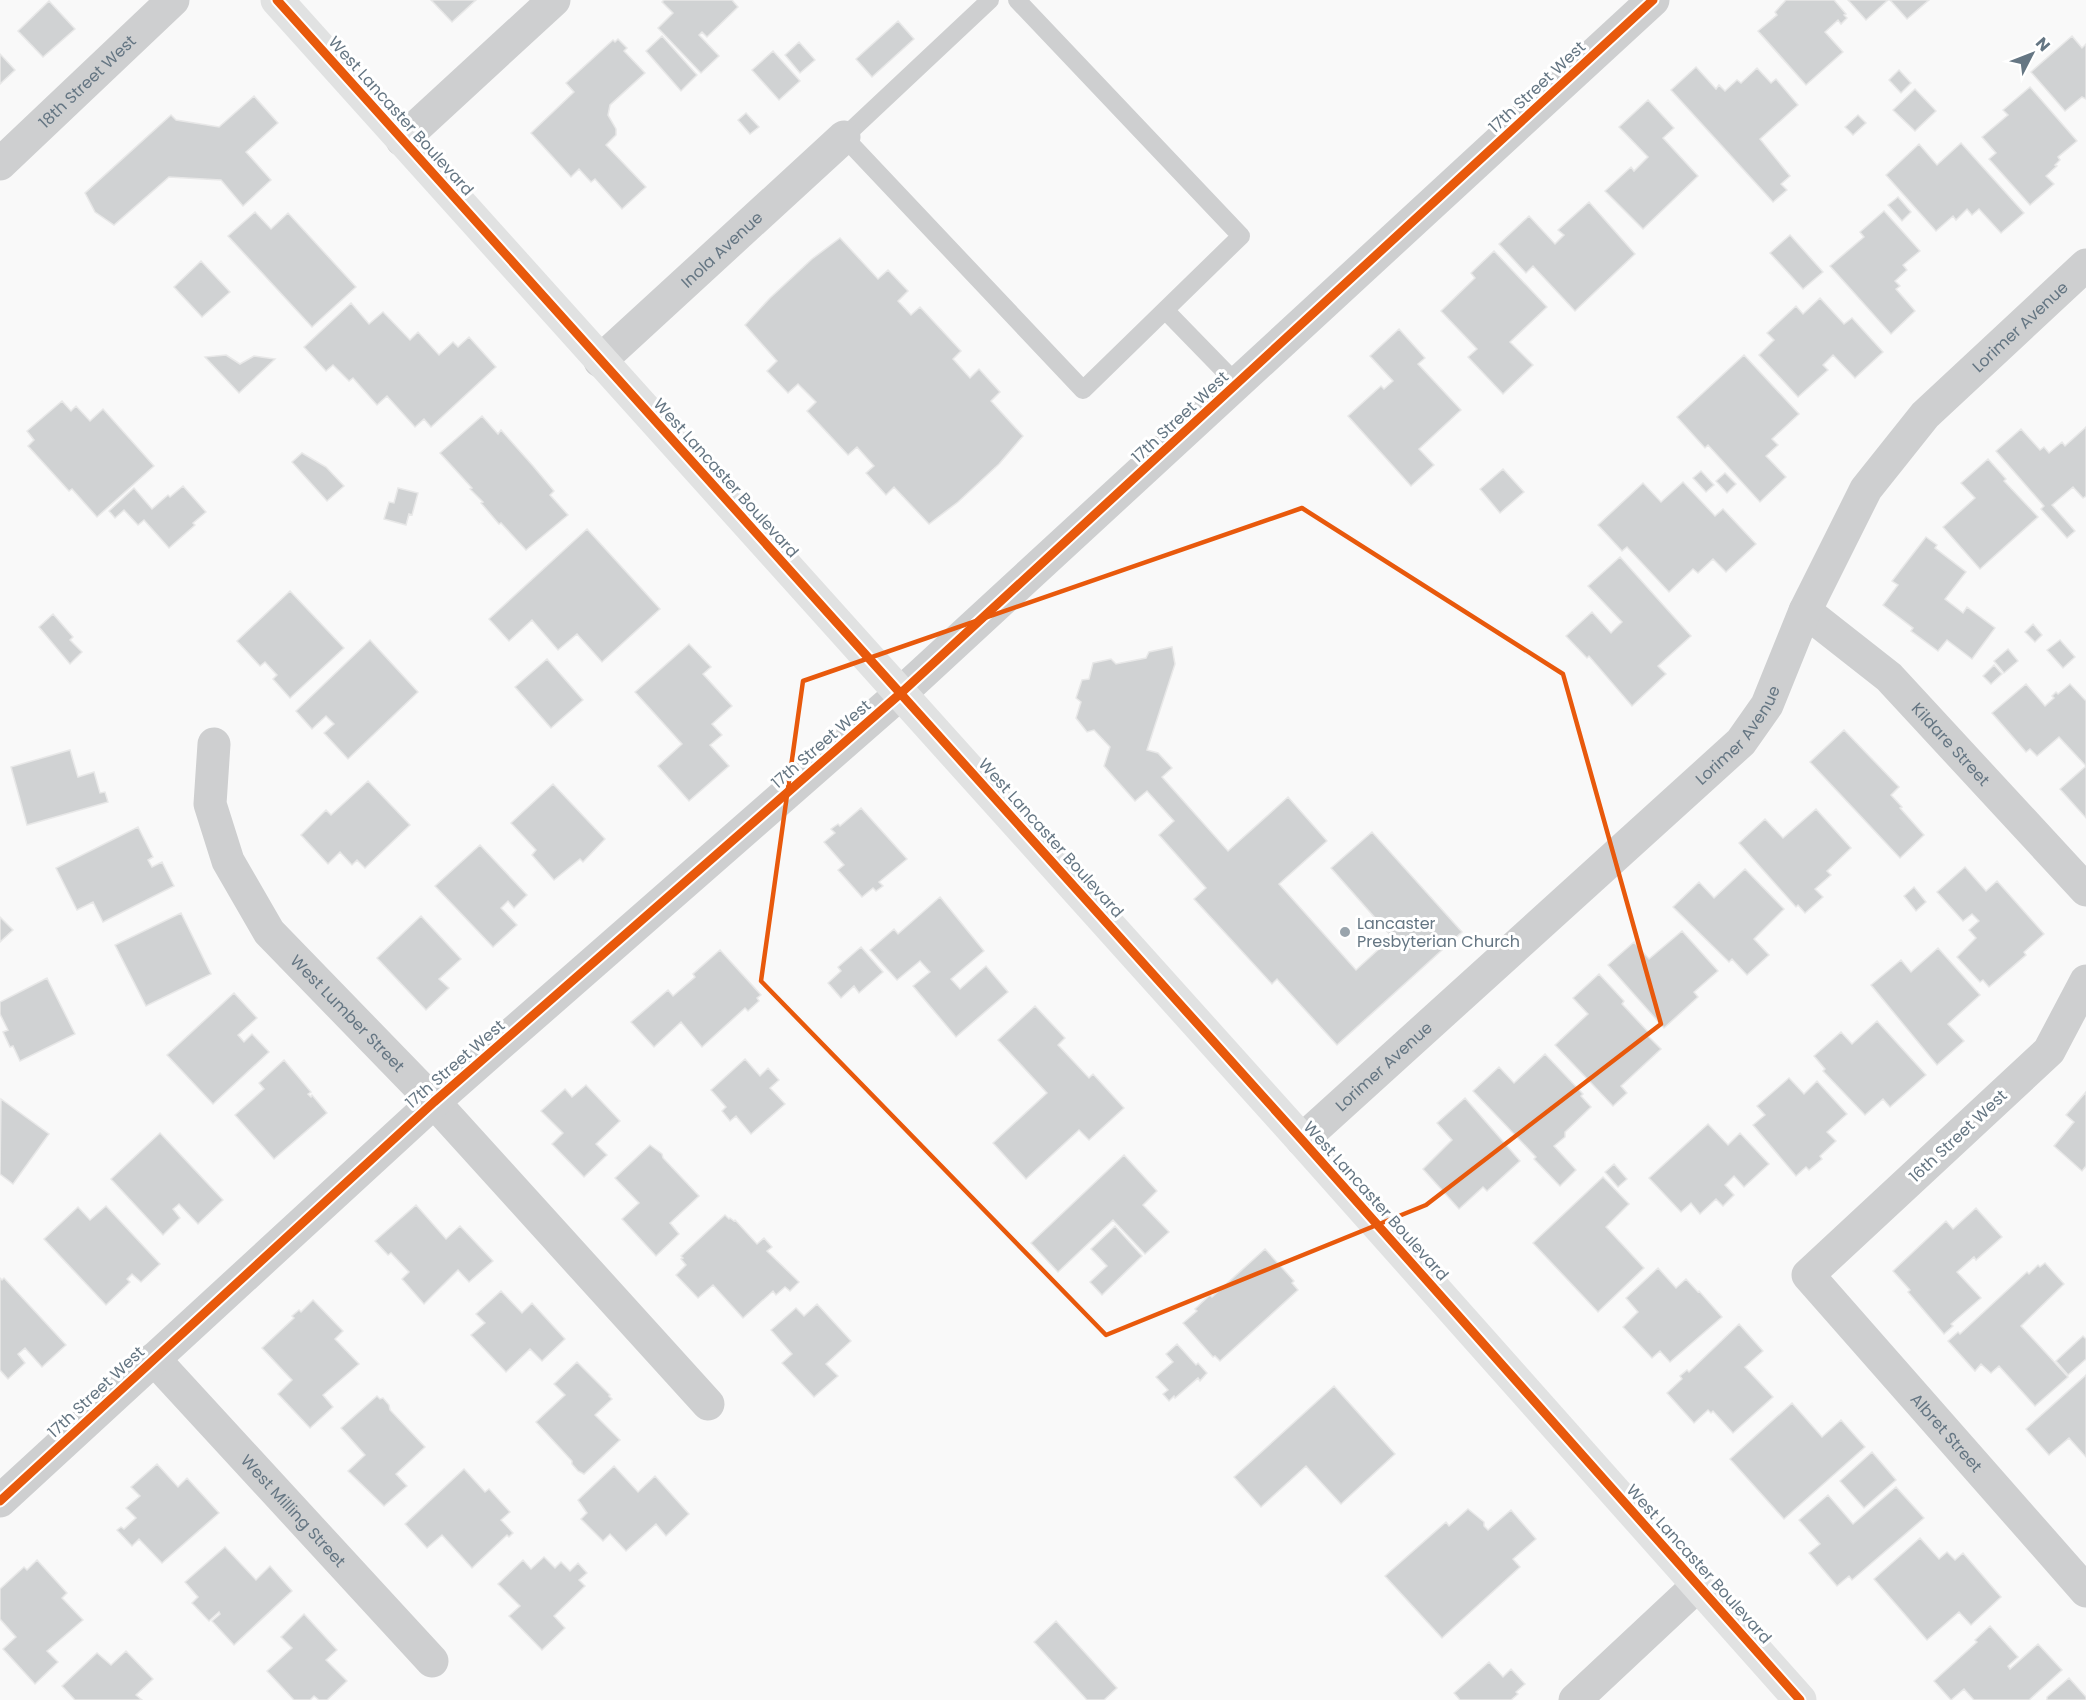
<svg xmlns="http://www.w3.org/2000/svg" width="2086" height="1700" font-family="Poppins,sans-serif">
	<rect width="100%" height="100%" fill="#f9f9f9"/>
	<path fill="#d0d2d3" stroke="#e8e8e8" stroke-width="1.5" d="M431 0H476L452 22Z
		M664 0H732L738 7 707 37 702 32 699 35 719 56 701 73 658 28 673 13 662 2Z
		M1786 0H1834L1846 14 1844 15 1847 18 1841 24 1838 20 1825 32 1843 52 1806 85 1758 31 1777 15 1775 12Z
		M1848 0H1888L1866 20Z
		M1890 0H1929L1907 19Z
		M49 1 75 29 43 57 18 31Z
		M898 21 914 39 872 77 856 59Z
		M662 36 697 75 681 91 646 51Z
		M2072 36 2082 48 2086 44V99L2082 97 2065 111 2031 72Z
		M618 39 627 48 624 51 645 73 610 105 608 115 616 129V135L606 145 646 187 622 209 595 179 591 182 579 169 571 177 531 133 574 92 566 83 613 40 615 42Z
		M799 42 815 60 800 73 785 55Z
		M773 51 800 81 779 100 752 70Z
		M0 54 15 70 0 84Z
		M1696 67 1716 89 1719 85 1725 91 1737 80 1741 83 1757 68 1771 83 1776 79 1798 105 1760 139 1790 176 1781 184 1787 190 1773 202 1671 90Z
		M1899 70 1911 83 1901 93 1889 80Z
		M2030 87 2077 141 2058 157 2060 160 2055 165 2057 166 2046 176 2054 184 2030 205 1989 159 1996 153 1982 137 2008 115 2003 110Z
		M1915 89 1936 111 1915 131 1893 110Z
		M254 96 278 123 246 152 271 180 243 206 221 180 169 177 114 225 95 212 85 193 171 115 176 120 219 127Z
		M1648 100 1674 128 1663 138 1698 176 1643 229 1605 191 1631 167 1634 171 1648 157 1619 127Z
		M746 113 759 127 750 134 738 120Z
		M1858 115 1866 123 1853 135 1845 127Z
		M1961 143 2024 213 2001 233 1979 209 1972 215 1967 209 1956 220 1953 216 1936 231 1886 175 1919 144 1937 165Z
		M1898 197 1911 212 1902 221 1888 205Z
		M1589 202 1635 254 1575 311 1533 266 1526 273 1499 244 1529 216 1555 244 1564 235 1558 230Z
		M1884 211 1920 251 1903 265 1907 270 1895 281 1900 286 1896 289 1915 311 1891 334 1830 266 1864 237 1860 232Z
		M255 212 271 229 288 213 356 287 312 327 228 236Z
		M1790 235 1823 272 1803 289 1770 253Z
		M840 238 878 279 888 270 908 291 898 301 911 315 920 307 961 351 953 359 970 378 979 369 1000 392 991 401 1023 436 999 464 958 502 929 524 894 487 886 495 866 473 874 466 857 447 848 455 807 411 816 402 798 384 788 393 767 371 777 361 745 325 770 298 812 259Z
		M1494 251 1547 307 1510 342 1533 365 1503 394 1468 357 1477 349 1441 311 1475 278 1471 273Z
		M201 261 230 292 202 317 174 287Z
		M1820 298 1844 324 1852 318 1883 352 1855 378 1833 355 1823 365 1828 370 1798 397 1759 355 1774 340 1767 333 1796 306 1803 314Z
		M351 303 369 324 383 312 410 340 418 332 439 355 453 342 458 347 469 337 496 367 431 427 424 419 415 427 387 396 377 405 353 378 349 381 333 365 326 371 304 347Z
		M1399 329 1425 358 1418 364 1461 410 1419 449 1434 465 1411 486 1348 416 1381 386 1384 389 1393 381 1370 356Z
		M226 355 240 364 254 356 275 359 239 393 205 357Z
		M1744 355 1799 414 1772 439 1778 445 1766 456 1786 477 1760 502 1708 445 1705 448 1677 417Z
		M62 401 71 411 76 406 90 421 103 409 154 466 97 517 72 489 69 491 28 446 34 440 27 431Z
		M482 416 498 434 501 430 533 466 554 491 550 495 568 515 526 550 501 523 499 524 481 503 483 502 470 489 472 488 440 453Z
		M2086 427V496L2083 498 2073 487 2052 505 2075 531 2067 538 2041 509 2044 506 1996 451 2021 429 2040 450 2044 447 2049 453 2062 442 2065 446Z
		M302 453 326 467 344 486 327 501 292 462Z
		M1988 459 2006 479 2004 481 2038 517 1980 569 1943 527 1975 498 1961 483Z
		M1503 469 1524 492 1500 513 1480 489Z
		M1701 471 1714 485 1706 492 1693 478Z
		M1725 473 1736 484 1727 493 1716 481Z
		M1683 482 1715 516 1723 509 1756 544 1726 572 1713 559 1698 573 1693 569 1669 592 1627 547 1622 551 1598 525 1643 483 1661 502Z
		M183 486 206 512 193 523 195 525 169 548 144 520 138 525 124 510 115 518 109 511 134 488 152 509 168 495 170 497Z
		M398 488 418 493 412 515 409 514 406 525 384 519 389 502 394 503Z
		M587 529 660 609 602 662 577 634 558 650 532 620 509 641 489 619Z
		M1926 537 1937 545 1935 548 1966 572 1945 599 1963 613 1967 607 1995 628 1972 659 1947 640 1938 651 1911 631 1913 628 1883 605 1898 585 1892 581Z
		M1620 557 1691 636 1658 666 1666 674 1632 706 1589 656 1587 658 1566 636 1592 612 1611 633 1622 622 1588 586Z
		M290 591 344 648 290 698 273 679 277 675 265 662 260 666 237 641Z
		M53 614 73 637 70 640 82 652 70 664 39 627Z
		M2033 624 2042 635 2035 642 2025 632Z
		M370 640 418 692 348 759 324 733 334 724 326 716 312 729 296 711Z
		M2060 640 2075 657 2063 668 2047 650Z
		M689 644 711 667 703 674 732 706 712 724 722 735 710 745 729 766 689 801 658 766 682 744 635 692Z
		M1172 647 1175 664 1147 750 1158 753 1172 768 1162 777 1228 851 1288 797 1327 841 1279 884 1356 970 1392 937 1331 868 1372 832 1462 932 1337 1045 1277 979 1272 984 1194 899 1206 888 1159 835 1174 821 1147 791 1135 801 1104 766 1110 747 1094 730 1087 732 1076 718 1081 702 1076 698 1082 680 1089 679 1093 663 1111 659 1116 664 1146 658 1149 652Z
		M2008 649 2018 661 2004 673 1994 661Z
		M547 659 583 700 551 728 515 687Z
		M1994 665 2002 674 1991 684 1983 676Z
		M2026 684 2045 706 2054 698 2052 696 2056 692 2058 694 2070 684 2086 701V818L2060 789 2086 766 2059 737 2037 756 2030 749 2026 752 1992 713Z
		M1844 730 1899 787 1891 795 1902 807 1900 808 1924 835 1900 858 1810 762Z
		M70 750 78 777 94 772 100 793 105 792 108 802 27 825 11 767Z
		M368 781 410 825 365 868 357 860 352 865 340 852 328 864 301 835 326 810 331 815Z
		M553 784 605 839 583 862 580 859 554 880 532 855 536 850 511 823Z
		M861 808 907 859 879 882 883 886 876 891 873 888 862 897 838 870 844 865 824 842 835 833 831 829 838 824 840 826Z
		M1816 809 1851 848 1827 871 1831 875 1815 889 1823 897 1805 913 1798 905 1796 907 1739 843 1765 819 1783 838Z
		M138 827 153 857 148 860 152 867 162 862 174 886 103 922 93 902 77 910 56 868Z
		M480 845 527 895 514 908 508 901 501 908 517 925 493 947 435 886Z
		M1965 867 1986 891 1997 881 2044 934 2024 952 2026 955 1989 987 1983 980 1980 982 1957 957 1976 938 1969 930 1979 921 1972 914 1963 921 1937 892Z
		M1745 869 1784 909 1754 939 1769 955 1747 975 1732 959 1729 962 1673 907 1699 882 1714 898Z
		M1914 887 1926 902 1916 911 1904 896Z
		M940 897 984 951 951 979 960 989 986 966 1008 992 956 1037 913 986 930 972 920 961 897 980 870 950 894 929 898 934Z
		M181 913 211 974 146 1006 115 945Z
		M421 916 461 959 439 979 449 988 426 1010 377 958Z
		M0 917 13 930 0 942Z
		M1682 931 1718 971 1694 992 1698 997 1664 1028 1608 965 1634 942 1649 959Z
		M861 947 883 972 859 993 854 986 841 998 828 983 841 971 838 967Z
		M1938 948 1980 995 1948 1024 1964 1041 1937 1065 1871 985 1901 960 1911 972Z
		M720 950 761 995 757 998 759 1001 748 1011 745 1008 702 1047 681 1022 654 1047 631 1022 668 990 673 996 695 977 693 974Z
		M1599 974 1624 1001 1622 1004 1650 1034 1648 1036 1661 1049 1621 1086 1627 1093 1613 1106 1555 1045 1588 1014 1573 998Z
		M47 978 75 1034 20 1061 13 1046 10 1047 3 1032 8 1030 0 1014V1002Z
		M234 993 257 1018 238 1035 244 1042 252 1034 269 1052 213 1104 167 1055Z
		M1035 1006 1065 1038 1058 1045 1089 1078 1093 1074 1124 1108 1089 1140 1079 1130 1026 1179 993 1143 1047 1093 998 1040Z
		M1877 1021 1926 1075 1890 1107 1883 1099 1865 1115 1823 1071 1825 1069 1814 1056 1841 1032 1852 1044Z
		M1545 1054 1583 1094 1581 1096 1591 1107 1565 1132V1137L1554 1146 1576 1170 1560 1186 1534 1159 1536 1157 1473 1091 1499 1067 1514 1083Z
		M745 1059 760 1076 768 1068 779 1080 770 1088 785 1104 751 1134 736 1116 730 1121 722 1111 726 1107 711 1090Z
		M284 1060 311 1092 308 1094 311 1097 312 1095 327 1113 274 1159 235 1115 264 1089 259 1083Z
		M1789 1078 1804 1094 1817 1081 1847 1114 1827 1132 1836 1141 1820 1156 1822 1159 1809 1170 1806 1167 1796 1176 1753 1125 1765 1115 1757 1106Z
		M586 1085 620 1121 596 1144 607 1155 584 1177 552 1144 563 1133 541 1111 565 1089 572 1097Z
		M2086 1092V1166L2082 1171 2054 1146 2074 1122 2066 1115Z
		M1465 1098 1520 1161 1487 1191 1483 1187 1459 1209 1423 1169 1452 1140 1437 1123Z
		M1 1099 49 1134 13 1184 0 1174Z
		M1708 1124 1728 1145 1740 1133 1769 1164 1744 1187 1734 1176 1725 1185 1734 1195 1723 1206 1716 1199 1700 1214 1691 1203 1681 1212 1649 1178Z
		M160 1133 223 1200 198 1224 179 1204 173 1209 180 1218 163 1235 111 1179Z
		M650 1145 662 1154 663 1158 699 1196 670 1223 679 1234 656 1256 622 1219 639 1203 615 1178Z
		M1124 1155 1157 1191 1143 1205 1169 1232 1145 1254 1113 1220 1058 1272 1031 1243Z
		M1614 1164 1627 1179 1618 1187 1605 1172Z
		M1603 1177 1629 1204 1606 1227 1644 1268 1598 1312 1533 1243Z
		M416 1205 446 1239 460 1226 493 1261 469 1282 458 1270 424 1304 402 1279 409 1272 391 1253 388 1255 375 1241Z
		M106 1206 160 1264 141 1282 132 1274 127 1279 130 1282 106 1305 44 1239 78 1207 90 1220Z
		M1976 1208 2002 1237 1976 1260 1974 1257 1957 1272 1981 1298 1951 1324 1953 1326 1944 1334 1908 1292 1910 1290 1893 1271 1946 1221 1953 1229Z
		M725 1215 729 1219 730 1218 734 1221 735 1220 757 1244 764 1238 772 1247 767 1251 799 1282 790 1291 785 1287 776 1295 773 1291 743 1318 713 1285 698 1298 676 1275 686 1265 681 1259 683 1258 681 1256Z
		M1115 1226 1142 1256 1102 1295 1090 1282 1107 1266 1091 1249Z
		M1265 1249 1294 1281 1292 1283 1298 1290 1220 1361 1215 1356 1213 1357 1183 1323 1197 1311 1195 1309 1210 1295 1212 1297Z
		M2045 1263 2064 1284 2021 1326 2068 1377 2035 1406 1999 1366 1991 1373 1981 1364 1975 1371 1948 1341 1958 1332 1960 1334 2027 1272 2029 1274 2038 1265 2040 1267Z
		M1658 1268 1676 1288 1686 1279 1698 1292 1699 1291 1722 1317 1670 1362 1660 1351 1652 1358 1623 1327 1638 1312 1626 1298Z
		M0 1278 2 1280 4 1278 66 1345 42 1367 25 1348 18 1354 25 1363 8 1379 0 1370Z
		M501 1291 522 1313 532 1303 565 1339 542 1361 530 1349 506 1372 471 1335 485 1323 476 1314Z
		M313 1300 343 1331 335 1339 359 1364 323 1395 333 1407 310 1428 278 1394 292 1380 262 1348 294 1318 292 1316 299 1310 301 1312Z
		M817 1304 851 1341 826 1364 838 1376 814 1397 782 1363 792 1354 771 1330 796 1308 804 1316Z
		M1739 1324 1763 1351 1745 1367 1773 1397 1733 1433 1713 1411 1711 1413 1708 1410 1694 1423 1667 1393 1682 1379 1680 1376 1687 1370 1689 1372Z
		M2083 1336 2086 1339V1359L2068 1375 2056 1361Z
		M1177 1344 1196 1365 1198 1363 1207 1373 1200 1381 1198 1378 1175 1398 1174 1396 1169 1401 1163 1394 1168 1390 1156 1377 1173 1362 1166 1354Z
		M577 1362 610 1395 609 1396 612 1399 595 1415 620 1440 584 1474 578 1471 572 1464V1461L536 1422 565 1395 554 1384Z
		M2086 1375V1457L2069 1438 2049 1455 2026 1429Z
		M1334 1386 1395 1454 1341 1504 1306 1466 1261 1507 1234 1477Z
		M377 1396 380 1399 383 1398 389 1405 390 1410 425 1447 396 1474 407 1486 384 1506 348 1471 365 1455 341 1428Z
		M1792 1403 1822 1437 1841 1420 1865 1447 1784 1519 1730 1459Z
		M1872 1452 1896 1480 1864 1508 1840 1481Z
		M157 1464 178 1487 187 1478 219 1513 162 1563 139 1539 132 1546 117 1530 121 1527 124 1529 136 1518 126 1508 140 1496 131 1487Z
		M614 1466 638 1492 655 1476 689 1514 666 1536 656 1524 626 1551 610 1534 603 1541 581 1519 587 1513 578 1500Z
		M464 1469 485 1492 489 1489 510 1512 501 1520 513 1533 509 1537 507 1535 472 1568 442 1535 427 1548 405 1524Z
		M1896 1487 1924 1518 1852 1580 1849 1576 1837 1586 1809 1553 1820 1544 1799 1520 1828 1495 1853 1524Z
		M1468 1509 1484 1522V1526L1488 1530 1511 1510 1536 1539 1513 1559 1520 1567 1442 1638 1385 1576 1446 1522 1449 1526Z
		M1920 1538 1939 1559 1947 1552 1955 1560 1963 1553 2001 1597 1971 1625 1959 1612 1927 1640 1874 1579Z
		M225 1547 256 1580 270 1566 292 1591 234 1645 212 1621 220 1614 219 1612 209 1621 192 1603 198 1597 185 1582Z
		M544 1557 555 1568 561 1562 570 1571 578 1563 587 1573 579 1580 585 1586 554 1616 565 1628 542 1650 509 1616 520 1606 498 1584 523 1560 531 1569Z
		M37 1560 67 1593 62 1598 83 1620 47 1651 58 1662 35 1684 3 1649 16 1637 0 1619V1589L24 1567 27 1570Z
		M304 1614 337 1650 326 1660 347 1681 327 1700H319L314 1696 310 1700H294L267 1671 292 1648 281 1637Z
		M1056 1621 1117 1688 1104 1700H1087L1034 1642Z
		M1990 1626 2018 1657 2008 1666 2010 1669 2038 1644 2062 1670 2029 1700H1974L1964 1689 1951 1700 1934 1681 1977 1642 1975 1640Z
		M126 1651 153 1679 136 1695 142 1700H75L62 1686 97 1653 111 1665Z
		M1489 1662 1503 1677 1511 1669 1525 1684 1516 1692 1518 1694 1511 1700H1460L1454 1693Z
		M2069 1678 2086 1697V1700H2047V1697Z"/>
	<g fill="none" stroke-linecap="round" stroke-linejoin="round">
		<path stroke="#cecfd0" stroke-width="18" d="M990 0 844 137 1083 390 1241 236 1017 0
			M1165 310 1237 384"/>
		<g stroke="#cecfd0" stroke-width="33">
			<path d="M402 140 554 0"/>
			<path id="s1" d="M0 164 173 0"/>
			<path id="s2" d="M600 361 844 137"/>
			<path id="s3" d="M1805 611 1889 677 2086 890"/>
			<path id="s4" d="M214 744 210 804 228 861 269 932 434 1102 708 1404"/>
			<path id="s5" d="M2086 981 2049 1051 1808 1275 2086 1591"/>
			<path id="s6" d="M1302 1140 1741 742 1767 705 1805 611 1866 489 1925 415 2086 265"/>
			<path id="s7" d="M154 1359 432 1661"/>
			<path d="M0 1501 434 1102 901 693 1653 0"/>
			<path d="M1575 1700 1698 1585"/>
		</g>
		<path stroke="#e1e2e2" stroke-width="33" d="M277 0 1302 1140 1800 1700"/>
		<defs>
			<path id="cycleway" d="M277 0 1302 1140 1800 1700
				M0 1501 434 1102 901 693 1653 0"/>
		</defs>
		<use href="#cycleway" stroke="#fff" stroke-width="13"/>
		<use href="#cycleway" stroke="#e8590c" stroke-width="9"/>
	</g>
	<path fill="none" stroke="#e8590c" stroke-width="4.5" stroke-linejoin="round" d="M1302 508 1563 674 1661 1024 1426 1205 1106 1335 761 981 803 681Z"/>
	<circle fill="#99a4ac" stroke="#fff" stroke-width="2" cx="1345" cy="932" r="6"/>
	<g text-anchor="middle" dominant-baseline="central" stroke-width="6" stroke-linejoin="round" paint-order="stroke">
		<g font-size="16" fill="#657683" stroke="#fff">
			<text stroke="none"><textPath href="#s1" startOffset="120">18th Street West</textPath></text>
			<text transform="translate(1537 87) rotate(-43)">17th Street West</text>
			<text transform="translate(401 116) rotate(48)">West Lancaster Boulevard</text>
			<text stroke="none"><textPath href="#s2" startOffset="165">Inola Avenue</textPath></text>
			<text stroke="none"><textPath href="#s6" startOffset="1100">Lorimer Avenue</textPath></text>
			<text transform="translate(1180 417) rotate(-43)">17th Street West</text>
			<text transform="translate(726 478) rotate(48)">West Lancaster Boulevard</text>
			<text stroke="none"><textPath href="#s6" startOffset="596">Lorimer Avenue</textPath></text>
			<text transform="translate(821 744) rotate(-41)">17th Street West</text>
			<text stroke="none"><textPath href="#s3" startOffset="198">Kildare Street</textPath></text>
			<text transform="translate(1051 838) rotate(48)">West Lancaster Boulevard</text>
			<text stroke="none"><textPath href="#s4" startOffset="315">West Lumber Street</textPath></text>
			<text transform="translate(455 1064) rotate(-41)">17th Street West</text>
			<text stroke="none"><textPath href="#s6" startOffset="110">Lorimer Avenue</textPath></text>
			<text transform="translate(1958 1136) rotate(-43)">16th Street West</text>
			<text transform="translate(1376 1201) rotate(48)">West Lancaster Boulevard</text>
			<text transform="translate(96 1392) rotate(-43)">17th Street West</text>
			<text stroke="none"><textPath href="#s5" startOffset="618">Albret Street</textPath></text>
			<text stroke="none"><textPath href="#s7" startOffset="206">West Milling Street</textPath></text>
			<text transform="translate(1699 1564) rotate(48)">West Lancaster Boulevard</text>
		</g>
		<g font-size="16" fill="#657683" stroke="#fff" text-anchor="start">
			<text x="1357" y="923">Lancaster<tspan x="1357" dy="18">Presbyterian Church</tspan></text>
		</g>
	</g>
	<g transform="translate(2032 54) rotate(48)" stroke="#ffffff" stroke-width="4.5" paint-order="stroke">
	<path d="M0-4.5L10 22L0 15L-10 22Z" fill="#657683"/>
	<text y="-9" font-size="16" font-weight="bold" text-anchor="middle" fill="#657683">N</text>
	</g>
</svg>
